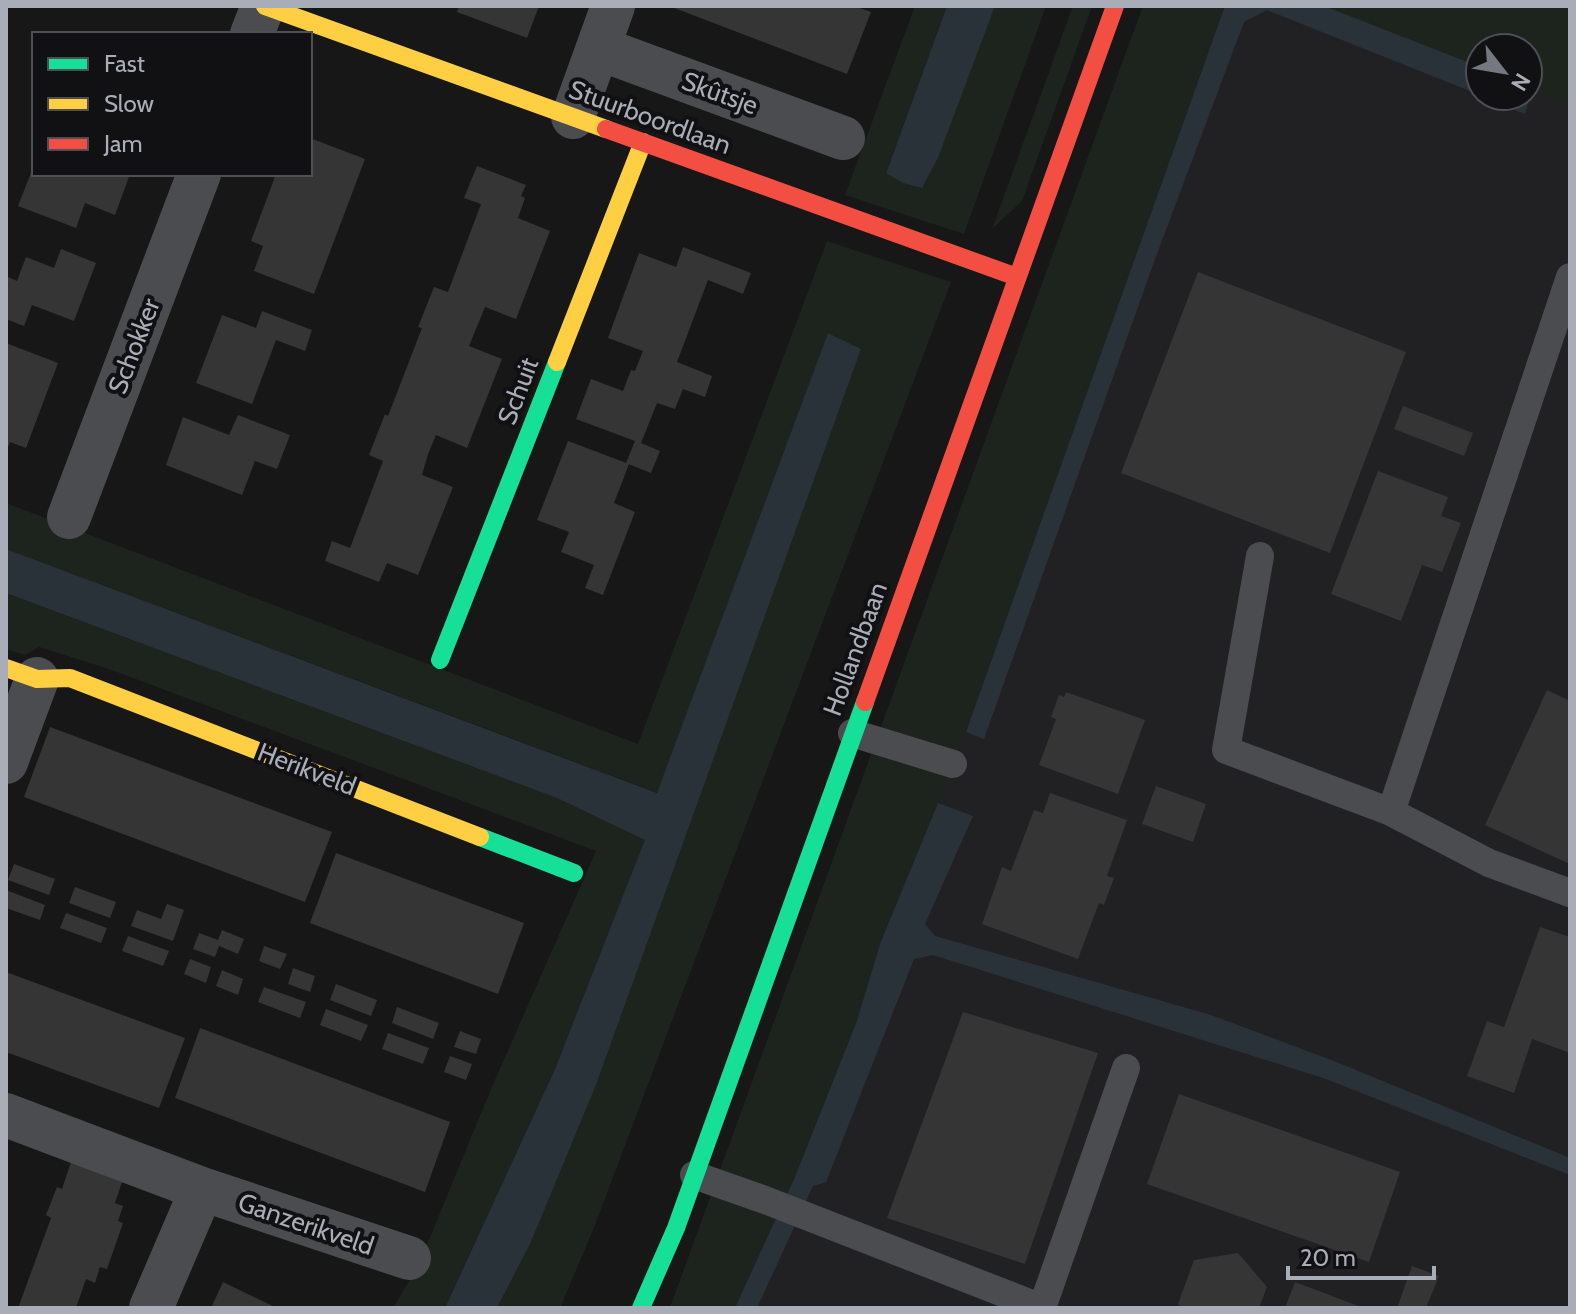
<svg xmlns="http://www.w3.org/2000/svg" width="1576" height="1314" font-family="Cabin,sans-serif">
	<rect width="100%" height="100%" fill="#171717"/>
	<path fill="#212123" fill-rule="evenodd" d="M1143 6H1570V1308H670ZM1480 48H1528V96H1480Z"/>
	<path fill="#1d241e" d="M915 6H947L886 172 922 187 938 158 995 6H1046L964 234 845 195Z
		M1073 6H1092L1022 201 992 229Z
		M1143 6H1225L966 732 880 944 857 1021 795 1177 735 1308H670Z
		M1324 6H1570V107L1528 86V48H1480V67Z
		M827 241 951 282 593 1230 560 1308H497L531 1242 596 1085 861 349 828 333 658 793 6 549V503L638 744Z
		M6 593 557 798 646 840 555 1069 445 1308H393L419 1264 491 1089 596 851 109 669 39 647 25 655 6 649Z"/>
	<path fill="#2a3239" d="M947 6H995L938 158 922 188 903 183 886 173Z
		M1225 6H1324L1480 67V95L1267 10 1244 22 1154 262 984 739 966 732Z
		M1528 86 1533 88 1525 114 1481 96H1528Z
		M828 333 861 349 596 1085 531 1242 497 1308H445L555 1069 645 840 557 798 6 593V549L657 793Z
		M938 803 973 816 925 924 935 936 1211 1015 1334 1061 1570 1158V1175L1326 1079 933 955 914 959 826 1182 813 1186 757 1308H735L795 1177 857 1021 880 944Z"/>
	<path fill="#353536" d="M459 6H539L527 38 457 12Z
		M669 6H854L871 12 847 74Z
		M310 138 365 159 314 294 254 271 263 246 251 241 276 174H310Z
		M34 165V174H130L115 215 85 203 76 228 18 206Z
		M477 166 526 185 521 196 525 198 518 218 550 231 516 319 485 307 469 346 502 359 467 448 436 435 428 454 422 475 453 487 418 575 387 563 379 582 325 561 332 541 350 548 383 461 369 455 385 414 388 416 422 328 418 327 434 287 448 292 481 204 464 198Z
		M683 247 751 273 743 294 708 280 677 362 712 376 705 397 683 389 675 409 657 403 641 443 660 451 651 473 626 463 635 441 576 419 591 379 623 391 631 370 635 371 643 351 608 338 639 253 676 267Z
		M61 249 96 263 74 321 32 305 24 326 6 319V276L17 281 26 257 54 268Z
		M1198 272 1406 352 1330 553 1121 473Z
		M262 311 312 330 305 351 276 340 252 404 196 383 222 315 256 328Z
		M6 343 58 363 26 448 10 442 6 453Z
		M1403 406 1473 433 1464 456 1394 429Z
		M238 415 290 435 277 469 255 461 242 495 166 465 183 417 229 435Z
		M568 441 629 464 614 503 635 512 603 595 585 588 594 565 561 552 569 532 537 520Z
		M1378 471 1448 497 1441 516 1461 523 1442 572 1422 565 1401 621 1331 594Z
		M1547 690 1570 701V864L1485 825Z
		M1066 692 1145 720 1118 794 1039 765 1056 719 1051 717 1059 695 1064 697Z
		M50 727 332 832 305 902 24 797Z
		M1156 786 1206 804 1193 842 1142 824Z
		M1050 793 1127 820 1107 876 1114 878 1104 905 1099 903 1078 959 982 924 1002 867 1011 871 1034 810 1043 813Z
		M336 853 524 923 498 994 310 923Z
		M14 864 55 879 49 895 8 880Z
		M75 887 116 902 110 918 69 903Z
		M6 890 45 905 40 920 6 908Z
		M167 904 184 910 173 941 131 926 137 910 161 919Z
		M66 913 107 928 101 943 60 928Z
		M1540 927 1570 937V1053L1532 1039 1514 1093 1467 1076 1487 1021 1504 1027Z
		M222 930 244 939 238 954 219 946 215 957 193 949 199 933 218 940Z
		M128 936 169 951 163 966 122 951Z
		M264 946 287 954 280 969 259 961Z
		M190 959 211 967 206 983 184 974Z
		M293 968 315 976 310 992 288 984Z
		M222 970 243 979 238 995 216 986Z
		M6 972 185 1038 159 1108 6 1052Z
		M336 984 377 1000 371 1016 330 1000Z
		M264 987 306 1002 300 1018 258 1002Z
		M397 1007 439 1023 433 1039 392 1023Z
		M326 1009 368 1025 361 1041 320 1025Z
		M963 1012 1098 1053 1025 1264 887 1218Z
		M200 1028 450 1122 425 1192 175 1098Z
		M460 1031 481 1039 476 1054 454 1047Z
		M388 1033 429 1048 423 1064 382 1049Z
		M450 1056 472 1064 466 1080 444 1072Z
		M1179 1094 1400 1172 1369 1262 1147 1184Z
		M71 1162 122 1182 115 1203 123 1206 118 1221 123 1223 107 1269 100 1267 95 1283 86 1279 76 1308H18L51 1218 46 1215 57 1187 62 1189Z
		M1238 1253 1267 1287 1259 1308H1182L1178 1304 1194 1260Z
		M1412 1266 1439 1276 1426 1308H1397Z
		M223 1282 277 1308H211Z
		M1295 1282 1364 1308H1285Z"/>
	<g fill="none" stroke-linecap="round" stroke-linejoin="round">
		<path stroke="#4b4c50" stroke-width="28" d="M1260 556 1226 750 1391 812 1489 863 1570 893
			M852 733 953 764
			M1391 812 1570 277
			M694 1175 765 1200 1042 1308
			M1042 1308 1126 1068"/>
		<path stroke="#4b4c50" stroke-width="44" d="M252 34 263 6
			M598 48 843 138
			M573 117 613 6
			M69 517 199 174
			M6 762 37 679
			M6 1115 202 1189 409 1258
			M151 1308 202 1189"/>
		<path stroke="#16e098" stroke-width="18" d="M440 660 557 362
			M480 837 574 873
			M641 1308 676 1228 865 702"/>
		<path stroke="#ffcf43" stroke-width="18" d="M265 6 606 129
			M557 362 643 142
			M6 668 37 679 70 678 480 837"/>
		<path stroke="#f24e42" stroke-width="18" d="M606 129 1017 277
			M865 702 1115 6"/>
	</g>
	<g text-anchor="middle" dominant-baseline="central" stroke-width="8" stroke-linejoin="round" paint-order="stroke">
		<g font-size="26" fill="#a8adb8" stroke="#111113">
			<text transform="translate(720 93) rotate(20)">Skûtsje</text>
			<text transform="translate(650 117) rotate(20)">Stuurboordlaan</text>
			<text transform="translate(134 346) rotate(-69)">Schokker</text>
			<text transform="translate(518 391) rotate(-69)">Schuit</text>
			<text transform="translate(855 649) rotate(-70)">Hollandbaan</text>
			<text transform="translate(307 769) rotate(21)">Herikveld</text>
			<text transform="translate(306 1224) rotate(19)">Ganzerikveld</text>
		</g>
	</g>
	<rect width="1576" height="1314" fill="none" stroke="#a8adb8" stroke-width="16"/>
	<rect x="32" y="32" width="280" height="144" fill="#111113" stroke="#4d4f55" stroke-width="2"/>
	<rect x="48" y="58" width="40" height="12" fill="#16e098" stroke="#4d4f55" stroke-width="2"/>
	<text x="104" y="72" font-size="24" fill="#a8adb8">Fast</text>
	<rect x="48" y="98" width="40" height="12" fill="#ffcf43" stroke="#4d4f55" stroke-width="2"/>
	<text x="104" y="112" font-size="24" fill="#a8adb8">Slow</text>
	<rect x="48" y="138" width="40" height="12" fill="#f24e42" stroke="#4d4f55" stroke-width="2"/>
	<text x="104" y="152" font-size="24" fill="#a8adb8">Jam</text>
	<g transform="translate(1504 72) rotate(121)"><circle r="38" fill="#111113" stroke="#4d4f55" stroke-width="2"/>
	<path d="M0-6L14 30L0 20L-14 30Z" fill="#757880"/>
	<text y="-12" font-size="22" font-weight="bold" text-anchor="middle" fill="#a8adb8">N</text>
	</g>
	<path d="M1288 1266v12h146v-12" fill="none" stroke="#a8adb8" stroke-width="4"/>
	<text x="1300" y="1266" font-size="24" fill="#a8adb8" stroke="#111113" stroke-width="6" paint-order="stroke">20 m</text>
</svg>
